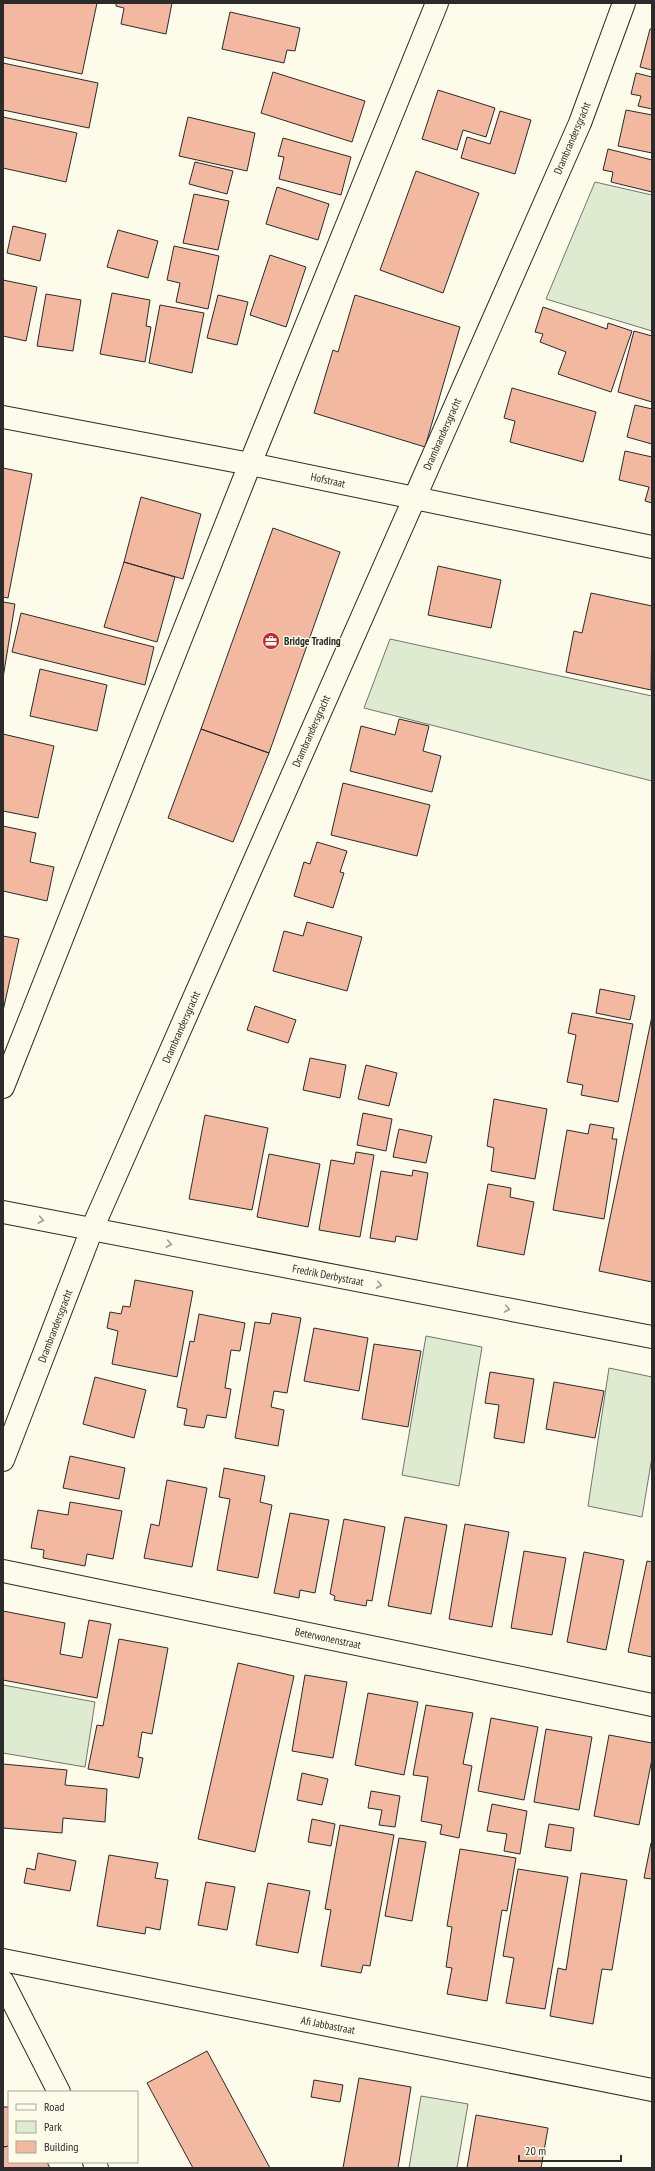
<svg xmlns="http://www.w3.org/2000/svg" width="655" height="2171" font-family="'PT Sans Narrow',sans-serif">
	<rect width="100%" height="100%" fill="#fdfbea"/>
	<path fill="#deebd1" stroke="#74746e" d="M595 182 652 195V331L546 299Z
		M390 639 652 696V781L364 708Z
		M426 1336 482 1347 459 1486 402 1475Z
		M609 1368 652 1377V1457L642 1517 588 1506Z
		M3 1685 95 1702 85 1767 3 1753Z
		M421 2096 468 2104 457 2168H409Z"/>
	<path fill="#f2b8a0" stroke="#2b2b2b" d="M3 3H97L82 74 3 57Z
		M116 3H172L166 34 121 24 124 8 116 6Z
		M230 12 300 28 295 51 287 50 284 63 222 49Z
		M650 29H652V70L640 67Z
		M3 63 98 83 89 128 3 110Z
		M273 72 365 101 352 142 261 113Z
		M636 73 652 77V109L638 106 641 96 631 94Z
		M438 90 495 108 486 137 463 130 457 150 422 139Z
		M626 110 652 115V153L618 146Z
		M500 111 531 120 515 174 461 158 467 137 490 144Z
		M3 117 77 133 66 182 3 168Z
		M188 117 255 133 247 171 179 156Z
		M283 138 351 157 341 195 279 179 284 157 278 156Z
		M608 149 652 160V192L611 182 613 172 603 170Z
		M195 162 233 171 227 194 189 184Z
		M416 171 479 193 443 293 380 270Z
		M277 187 329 204 318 240 266 224Z
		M194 194 229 201 218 250 183 243Z
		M13 226 46 234 40 261 7 253Z
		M118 230 158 241 148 278 107 267Z
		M174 246 219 256 208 309 176 302 180 283 167 280Z
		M270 255 306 267 286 327 250 315Z
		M3 280 37 287 26 341 3 336Z
		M112 293 150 300 146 326 151 327 145 362 100 354Z
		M46 294 81 300 73 351 37 346Z
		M218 295 248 302 237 345 207 338Z
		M355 295 460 327 425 447 314 413 333 350 338 352Z
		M160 305 204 313 192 373 149 363Z
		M543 307 607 329 608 323 632 331 611 392 558 374 566 352 540 342 543 334 535 332Z
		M634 331 652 336V402L618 392Z
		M512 388 596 412 583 462 510 442 515 421 504 418Z
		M635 405 652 409V444L627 437Z
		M625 451 652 457V503L645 501 649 487 619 480Z
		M3 468 32 474 8 598 3 597Z
		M141 497 201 514 183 579 124 562Z
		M273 528 340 552 269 753 201 729Z
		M124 562 175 577 157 642 104 627Z
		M438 566 501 580 491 628 428 615Z
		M591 593 652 606 651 690 566 672 574 631 582 633Z
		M3 602 15 604 3 678Z
		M21 613 154 647 145 685 12 652Z
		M40 669 107 685 97 731 30 716Z
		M399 719 429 726 423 751 441 756 432 792 350 771 361 726 395 735Z
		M201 729 269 753 233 842 168 818Z
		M3 734 54 746 38 818 3 811Z
		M343 783 430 805 417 856 331 835Z
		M3 826 36 833 30 862 54 867 47 901 3 891Z
		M317 842 347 851 340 872 344 873 333 908 294 896 304 862 310 864Z
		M307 922 362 937 347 991 273 971 284 931 303 936Z
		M3 936 19 939 3 1011Z
		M600 989 635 996 630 1020 596 1013Z
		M255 1006 296 1020 288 1043 247 1030Z
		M572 1013 633 1024 618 1102 581 1095 583 1085 567 1082 576 1035 568 1033Z
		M652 1016V1282L599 1271Z
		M310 1058 346 1065 340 1098 303 1090Z
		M366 1065 397 1073 389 1106 358 1099Z
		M494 1099 547 1109 535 1179 491 1171 494 1148 487 1146Z
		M363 1113 392 1119 386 1151 357 1145Z
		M205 1115 268 1128 252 1210 189 1199Z
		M590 1124 614 1128 612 1139H617L604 1219 553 1210 567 1130 588 1134Z
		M399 1129 432 1136 426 1163 393 1157Z
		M356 1152 374 1155 360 1237 319 1230 331 1160 354 1164Z
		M269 1154 320 1164 308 1227 257 1217Z
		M413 1170 428 1173 417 1240 396 1236 395 1242 370 1238 381 1171 412 1176Z
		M488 1184 511 1188 510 1197 534 1202 524 1255 477 1246Z
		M135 1280 193 1291 177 1377 112 1364 118 1331 107 1328 110 1312 121 1314 123 1306 130 1307Z
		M272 1313 301 1318 287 1393 274 1391 271 1407 284 1410 278 1446 235 1438 255 1322 270 1324Z
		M199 1314 245 1323 240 1351 231 1350 225 1388 231 1389 226 1418 207 1415 204 1428 184 1425 187 1409 177 1407 190 1341 194 1342Z
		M314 1328 368 1338 359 1391 304 1381Z
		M374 1344 421 1351 408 1427 362 1419Z
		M490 1372 534 1379 524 1443 494 1438 499 1405 485 1403Z
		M95 1377 146 1390 134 1438 83 1424Z
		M554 1382 604 1391 595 1438 546 1429Z
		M70 1456 125 1468 119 1499 63 1488Z
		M224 1468 265 1476 260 1502 272 1505 258 1578 217 1570 230 1499 219 1497Z
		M167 1480 207 1488 192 1567 144 1558 151 1524 159 1526Z
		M70 1502 122 1511 113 1559 87 1554 85 1566 43 1558 44 1550 31 1548 38 1510 68 1515Z
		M290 1513 329 1520 315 1593 300 1590 299 1598 274 1593Z
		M405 1517 447 1525 431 1614 388 1606Z
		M344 1519 385 1527 372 1601 367 1600 366 1606 334 1600 335 1596 330 1594Z
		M465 1524 509 1532 492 1627 449 1619Z
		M524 1551 566 1558 552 1635 511 1628Z
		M584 1552 624 1560 606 1650 567 1642Z
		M647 1561 652 1562V1657L628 1652Z
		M3 1611 65 1623 60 1654 82 1658 89 1620 111 1624 97 1698 3 1680Z
		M119 1639 168 1648 152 1734 142 1732 138 1757 143 1758 139 1778 88 1769 97 1725 103 1726Z
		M238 1663 294 1676 255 1852 198 1839Z
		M305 1675 347 1682 333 1758 292 1751Z
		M368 1693 418 1702 404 1775 355 1765Z
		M426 1705 473 1713 463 1764 472 1766 459 1838 440 1834 442 1825 421 1821 428 1777 413 1775Z
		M491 1718 538 1727 524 1800 478 1791Z
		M546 1729 592 1737 579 1810 534 1802Z
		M609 1735 652 1743V1759L639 1825 594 1816Z
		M3 1764 67 1770 65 1785 107 1789 105 1822 63 1818 62 1833 3 1828Z
		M302 1773 328 1779 322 1805 297 1800Z
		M371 1791 400 1796 395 1827 379 1825 382 1810 368 1808Z
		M492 1804 527 1811 520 1854 504 1851 507 1834 487 1831Z
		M312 1819 335 1824 331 1846 308 1842Z
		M549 1824 574 1828 571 1851 545 1847Z
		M340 1825 394 1835 370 1966 363 1965 361 1973 321 1966 331 1910 325 1909Z
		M399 1838 426 1842 412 1921 385 1916Z
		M651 1843H652V1879L644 1878Z
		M460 1849 516 1858 507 1911 502 1910 487 2001 447 1994 452 1968 446 1967 452 1927 447 1926Z
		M38 1853 76 1861 70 1891 24 1883 27 1868 35 1870Z
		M109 1855 158 1863 155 1878 168 1880 160 1930 146 1927 145 1934 97 1926Z
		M518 1869 568 1877 545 2009 506 2003 514 1958 503 1956Z
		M581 1873 627 1880 612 1970 602 1969 593 2024 550 2016 558 1968 566 1970Z
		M206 1882 235 1887 227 1930 198 1925Z
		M268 1883 310 1891 298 1953 256 1945Z
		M207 2051 270 2168H193L147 2083Z
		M359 2078 411 2087 398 2168H343Z
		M314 2080 343 2085 340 2102 311 2097Z
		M3 2107H9V2146L3 2147Z
		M476 2115 548 2128 541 2168H467Z
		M9 2146V2162H47L50 2168H3V2147Z"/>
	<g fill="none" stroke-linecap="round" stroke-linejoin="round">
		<defs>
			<path id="minor" d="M3 417 250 464 652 547
				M3 1087 250 464 437 3
				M3 1460 92 1229 580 123 624 3
				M3 1571 652 1705
				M3 1960 652 2090
				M3 1982 59 2092
				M94 2162 97 2168"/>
			<path id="major" d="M3 1212 652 1337"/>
		</defs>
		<use href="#minor" stroke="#2b2b2b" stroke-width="24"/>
		<use href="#major" stroke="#2b2b2b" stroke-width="24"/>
		<use href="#minor" stroke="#fdfbea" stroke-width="22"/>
		<use href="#major" stroke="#fdfbea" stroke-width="22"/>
	</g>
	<defs><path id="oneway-chevron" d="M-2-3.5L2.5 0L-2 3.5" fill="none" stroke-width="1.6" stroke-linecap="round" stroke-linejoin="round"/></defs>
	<g stroke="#9e9d94">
		<use href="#oneway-chevron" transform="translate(41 1220) rotate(11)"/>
		<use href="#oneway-chevron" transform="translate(169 1244) rotate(11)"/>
		<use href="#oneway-chevron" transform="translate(379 1285) rotate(11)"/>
		<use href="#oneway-chevron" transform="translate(507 1309) rotate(11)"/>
	</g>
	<defs>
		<symbol id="office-disc" viewBox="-11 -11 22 22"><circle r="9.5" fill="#c62828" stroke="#fdfbea"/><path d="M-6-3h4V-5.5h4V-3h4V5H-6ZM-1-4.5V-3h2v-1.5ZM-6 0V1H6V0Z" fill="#fff"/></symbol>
	</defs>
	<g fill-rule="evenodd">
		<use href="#office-disc" x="261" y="631" width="20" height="20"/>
	</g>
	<g text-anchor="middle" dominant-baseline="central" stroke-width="3" stroke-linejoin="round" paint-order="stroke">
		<g font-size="11" fill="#2b2b2b" stroke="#fdfbea">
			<text transform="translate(572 138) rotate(-67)">Drambrandersgracht</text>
			<text transform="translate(442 434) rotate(-66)">Drambrandersgracht</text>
			<text transform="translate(328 480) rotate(12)">Hofstraat</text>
			<text transform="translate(311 731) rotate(-66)">Drambrandersgracht</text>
			<text transform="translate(181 1027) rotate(-66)">Drambrandersgracht</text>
			<text transform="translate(328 1275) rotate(11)">Fredrik Derbystraat</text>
			<text transform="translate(55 1326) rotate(-69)">Drambrandersgracht</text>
			<text transform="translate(328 1638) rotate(12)">Beterwonenstraat</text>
			<text transform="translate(328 2025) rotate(11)">Afi Jabbastraat</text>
		</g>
		<g font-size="11" font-weight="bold" fill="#2b2b2b" stroke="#fdfbea" text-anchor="start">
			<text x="284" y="641">Bridge Trading</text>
		</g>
	</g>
	<rect width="655" height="2171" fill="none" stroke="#2b2b2b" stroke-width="8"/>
	<rect x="8" y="2091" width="130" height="72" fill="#fdfbea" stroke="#a9a89e"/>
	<rect x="16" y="2104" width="20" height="6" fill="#fdfbea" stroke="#a9a89e"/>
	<text x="44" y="2111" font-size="12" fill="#2b2b2b">Road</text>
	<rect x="16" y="2121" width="20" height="12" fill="#deebd1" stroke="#a9a89e"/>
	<text x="44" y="2131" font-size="12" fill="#2b2b2b">Park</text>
	<rect x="16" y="2141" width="20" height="12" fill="#f2b8a0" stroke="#a9a89e"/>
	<text x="44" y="2151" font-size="12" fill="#2b2b2b">Building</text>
	<path d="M519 2155v6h102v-6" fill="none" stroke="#2b2b2b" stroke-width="2"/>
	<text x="525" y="2155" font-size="12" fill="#2b2b2b" stroke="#fdfbea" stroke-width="3" paint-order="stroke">20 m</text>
</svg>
